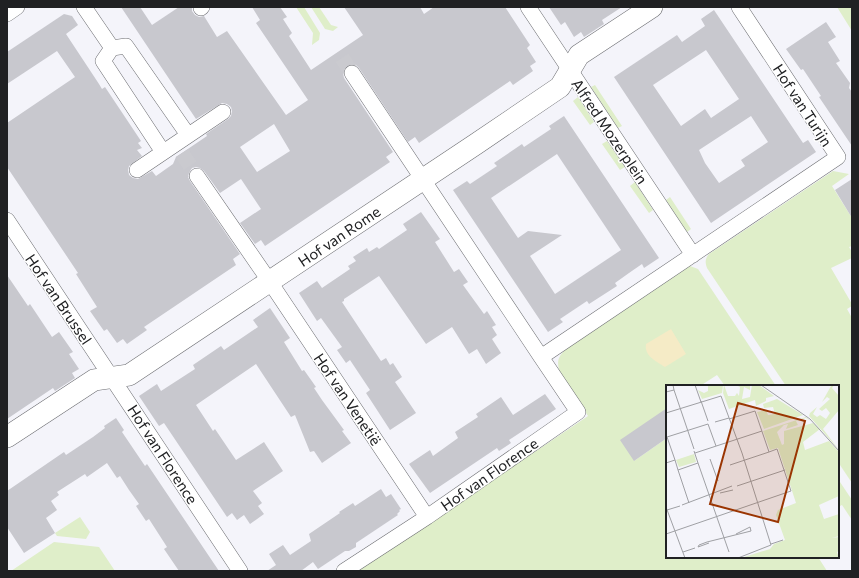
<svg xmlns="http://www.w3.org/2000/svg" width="859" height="578" font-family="Commissioner,sans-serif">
	<rect width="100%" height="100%" fill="#f4f4fa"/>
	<path fill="#dfeec9" d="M296 7H304L320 33 319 40 312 45 313 33Z
		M311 7H319L331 25 338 27 333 31 325 29Z
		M837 7H852V31Z
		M595 85 622 126 618 128 591 87Z
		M578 97 594 122 590 125 573 101Z
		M607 141 625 167 620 170 602 144Z
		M833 171 849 174 832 186 852 218V246L849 247 852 252V258L831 268 852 304V306L847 309 852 318V483L838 462V386H786L707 268C705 262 705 259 709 254Z
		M635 182 653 210 649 213 630 186Z
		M670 197 691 229 687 232 666 200Z
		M690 266 698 269 776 386H725L717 375 700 386H667V408L634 461 667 438V557H818L827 571H358L588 416 559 370C557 361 558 357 565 350Z
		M838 479 852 500V520L842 505 838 507Z
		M80 517 90 532 86 539 57 536 55 533Z
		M54 542 99 547 115 571H11Z"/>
	<path fill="#f5ebc6" d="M671 329 686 354 665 367C656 361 644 356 646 344Z"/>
	<path fill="#c8c8ce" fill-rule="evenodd" d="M121 7H140L152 25 179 7H192V11L195 15 199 17 204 16 217 37 227 31 286 115 308 100 256 23 260 20 252 7H280L287 17 283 19 292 33 289 36 311 70 363 35 344 7H420L424 14 434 7H505L530 45 527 48 536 62 530 66 533 71 513 85 510 81 419 143 415 137 408 142 359 68 356 65 352 64 347 65 344 69 343 73 344 78 393 152 386 157 390 162 265 246 261 240 255 244 240 223 261 209 241 179 220 193 204 171 200 168 196 167 192 168 189 173 188 177 190 181 240 254 233 259 236 265 144 327 147 330 127 344 123 339 117 343 107 329 104 331 90 311 97 307 76 274 78 273 7 167V123L75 77 57 51 7 84V52L64 14 72 16 78 25 66 34 99 84 102 89 105 87 141 141 138 143 142 148 137 150 142 156 129 166 128 170 129 175 133 178 138 179 152 171 156 176 173 164 176 157 207 136 206 134 228 119 231 116 232 111 231 107 227 104 222 103 196 119ZM274 124 290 151 257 172 240 147Z
		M549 7H622L602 20 604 24 584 37 581 32 574 37 565 22 561 25Z
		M714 10 803 143 808 140 816 152 711 223 614 77 677 35 682 42 705 26 701 19ZM706 50 739 99 711 118 705 109 681 126 653 85ZM751 116 768 142 741 160 745 166 719 183 705 163 699 150Z
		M826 22 836 37 828 42 840 61 836 63 850 83 849 88 852 92V146L819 97 821 96 803 69 801 70 786 49Z
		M564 116 659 258 644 268 642 264 629 273 615 283 617 286 589 304 587 301 560 319 563 322 548 332 453 190 467 181 470 184 497 166 494 163 522 144 524 147 551 129 549 126ZM557 154 621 250 555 294 530 256 562 235 528 231 518 238 491 198Z
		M852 179V218L835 190Z
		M421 212 440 239 435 242 454 272 459 269 468 282 463 285 484 314 487 311 496 325 492 327 497 335 492 339 501 353 486 364 477 349 469 354 452 327 426 344 379 276 344 299V301L342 302 381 361 386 358 390 365 393 363 402 377 395 382 416 413 390 430 366 393 370 390 350 360 346 363 337 350 342 347 321 318 317 321 299 293 317 281 322 288 350 269 348 266 356 261 353 257 367 248 369 252 377 247 379 249 407 230 403 224Z
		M7 275 28 306 30 304 52 337 59 332 73 352 69 354 79 369 72 373 75 378 55 391 53 388 7 419Z
		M270 308 290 338 284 342 302 371 304 370 316 387 314 388 322 400 344 430 342 431 351 443 322 463 314 451 310 452 295 415 291 417 256 364 196 405 213 431 215 429 236 460 264 442 283 471 253 491 262 503 258 506 264 514 250 524 244 515 237 520 232 513 227 517 164 423 159 426 139 396 157 384 161 391 195 369 193 365 221 346 224 350 258 327 253 320Z
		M545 394 556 409 509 440 511 443 499 451 497 448 430 493 409 464 430 450 433 456 458 438 455 432 478 417 476 414 501 397 513 415Z
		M667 408V438L634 461 620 440Z
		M116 418 124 430 122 432 145 466 147 464 219 571H179L164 549 167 547 149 519 146 521 136 506 139 504 129 490 120 476 117 478 107 463 87 477 85 474 57 492 59 495 51 501 57 510 46 518 55 533 24 553 7 527V491L64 452 66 455 93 437 105 428 104 426Z
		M381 489 386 497 391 494 401 509 399 510 400 511 397 514 398 515 356 543V547L349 551H345L318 569 313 562 301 571H267L276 565 269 554 283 545 290 555 311 541 309 534 340 513 339 512 353 503 355 506Z"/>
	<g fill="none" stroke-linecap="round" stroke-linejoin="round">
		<path stroke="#cacacf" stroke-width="15" stroke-dasharray="15 8" stroke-linecap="butt" d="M342 58 352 73
			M182 153 197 176"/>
		<defs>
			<path id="street" d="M84 7 112 48 126 46 188 135
				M528 7 693 255
				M201 8 202 7
				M7 14 17 7
				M112 48 103 61 163 152
				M352 73 541 357
				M137 170 223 112
				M197 176 270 282 427 517
				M7 220 240 571
				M344 571 427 517 578 412 541 357 838 157 739 7"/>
			<path id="secondary" d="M7 437 94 380 129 375 476 144 560 87 579 55 652 7"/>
		</defs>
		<use href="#street" stroke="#6b6c70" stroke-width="16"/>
		<use href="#secondary" stroke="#6b6c70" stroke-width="22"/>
		<use href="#street" stroke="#fff" stroke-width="15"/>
		<use href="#secondary" stroke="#fff" stroke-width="21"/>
	</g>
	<g text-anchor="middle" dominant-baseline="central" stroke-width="3" stroke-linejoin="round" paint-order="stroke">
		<g font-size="15" fill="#202123" stroke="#fff">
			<text transform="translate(803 105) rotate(57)">Hof van Turijn</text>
			<text transform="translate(610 131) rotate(56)">Alfred Mozerplein</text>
			<text transform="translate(339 236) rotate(-34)">Hof van Rome</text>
			<text transform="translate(59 299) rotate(56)">Hof van Brussel</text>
			<text transform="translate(348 399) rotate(56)">Hof van Venetië</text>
			<text transform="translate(163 454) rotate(57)">Hof van Florence</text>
			<text transform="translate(489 474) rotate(-35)">Hof van Florence</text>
		</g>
	</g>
	<g transform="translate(666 385)">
		<rect width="173" height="173" fill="#f4f4fa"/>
		<path d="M42 0H57L56 8 36 14 32 5 38 8 42 6ZM58 0 62 11H69L71 8 73 11 74 2 70 0H84V5L78 2 76 14 84 12 86 0H93L108 11 100 13V16L90 21 89 15 63 24 57 8ZM168 0 166 3 173 11V25L157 44 173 65 143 31 144 28 151 22 147 29 151 32 154 30 160 34 164 28 160 23 156 26 153 24 164 14 161 12 156 17 165 1ZM111 14 137 30 98 44 91 27 100 25 102 30 109 29 107 22 98 23 97 19ZM140 32 145 36 140 33 130 36 132 40 120 44 122 39 118 40 111 47 116 60 118 59V46L147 38 154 44 137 57 139 65 163 56 173 67V111L153 120 158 134 173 129V151L166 153 173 152V166L171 167 173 173H75L104 164 108 159 119 155 110 130 112 125 130 118 112 63 104 65 97 46ZM28 69 30 77 13 82 10 75Z" fill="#dfeec9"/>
		<path fill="none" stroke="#9fa0a4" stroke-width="1" d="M29 0 35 17M95 0 144 34 173 66M8 5 28 64M0 7 8 5 7 0M35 16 42 36M0 28 55 11 76 68 105 160 72 173M49 37 63 33M29 68 96 46M44 74 52 96M9 75 1 52 42 39 50 61M0 78 9 75 12 85 32 78 28 66M32 78 63 167M64 80 103 67M12 85 23 118M71 101 119 85M54 108 67 105M16 120 66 101M0 122 19 173M1 125 14 121M0 149 125 106 111 64 103 67 89 26 63 34M43 158 32 162 33 160 41 157 85 146 84 142 70 149M105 159 117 155M17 167 29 163"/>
		<path fill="#9a3502" fill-opacity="0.15" stroke="#9a3502" stroke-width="2" d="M72 18 139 36 112 137 44 119Z"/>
		<rect width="173" height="173" fill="none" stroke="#202123" stroke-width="2"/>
	</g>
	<rect width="859" height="578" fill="none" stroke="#202123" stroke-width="16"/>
</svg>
